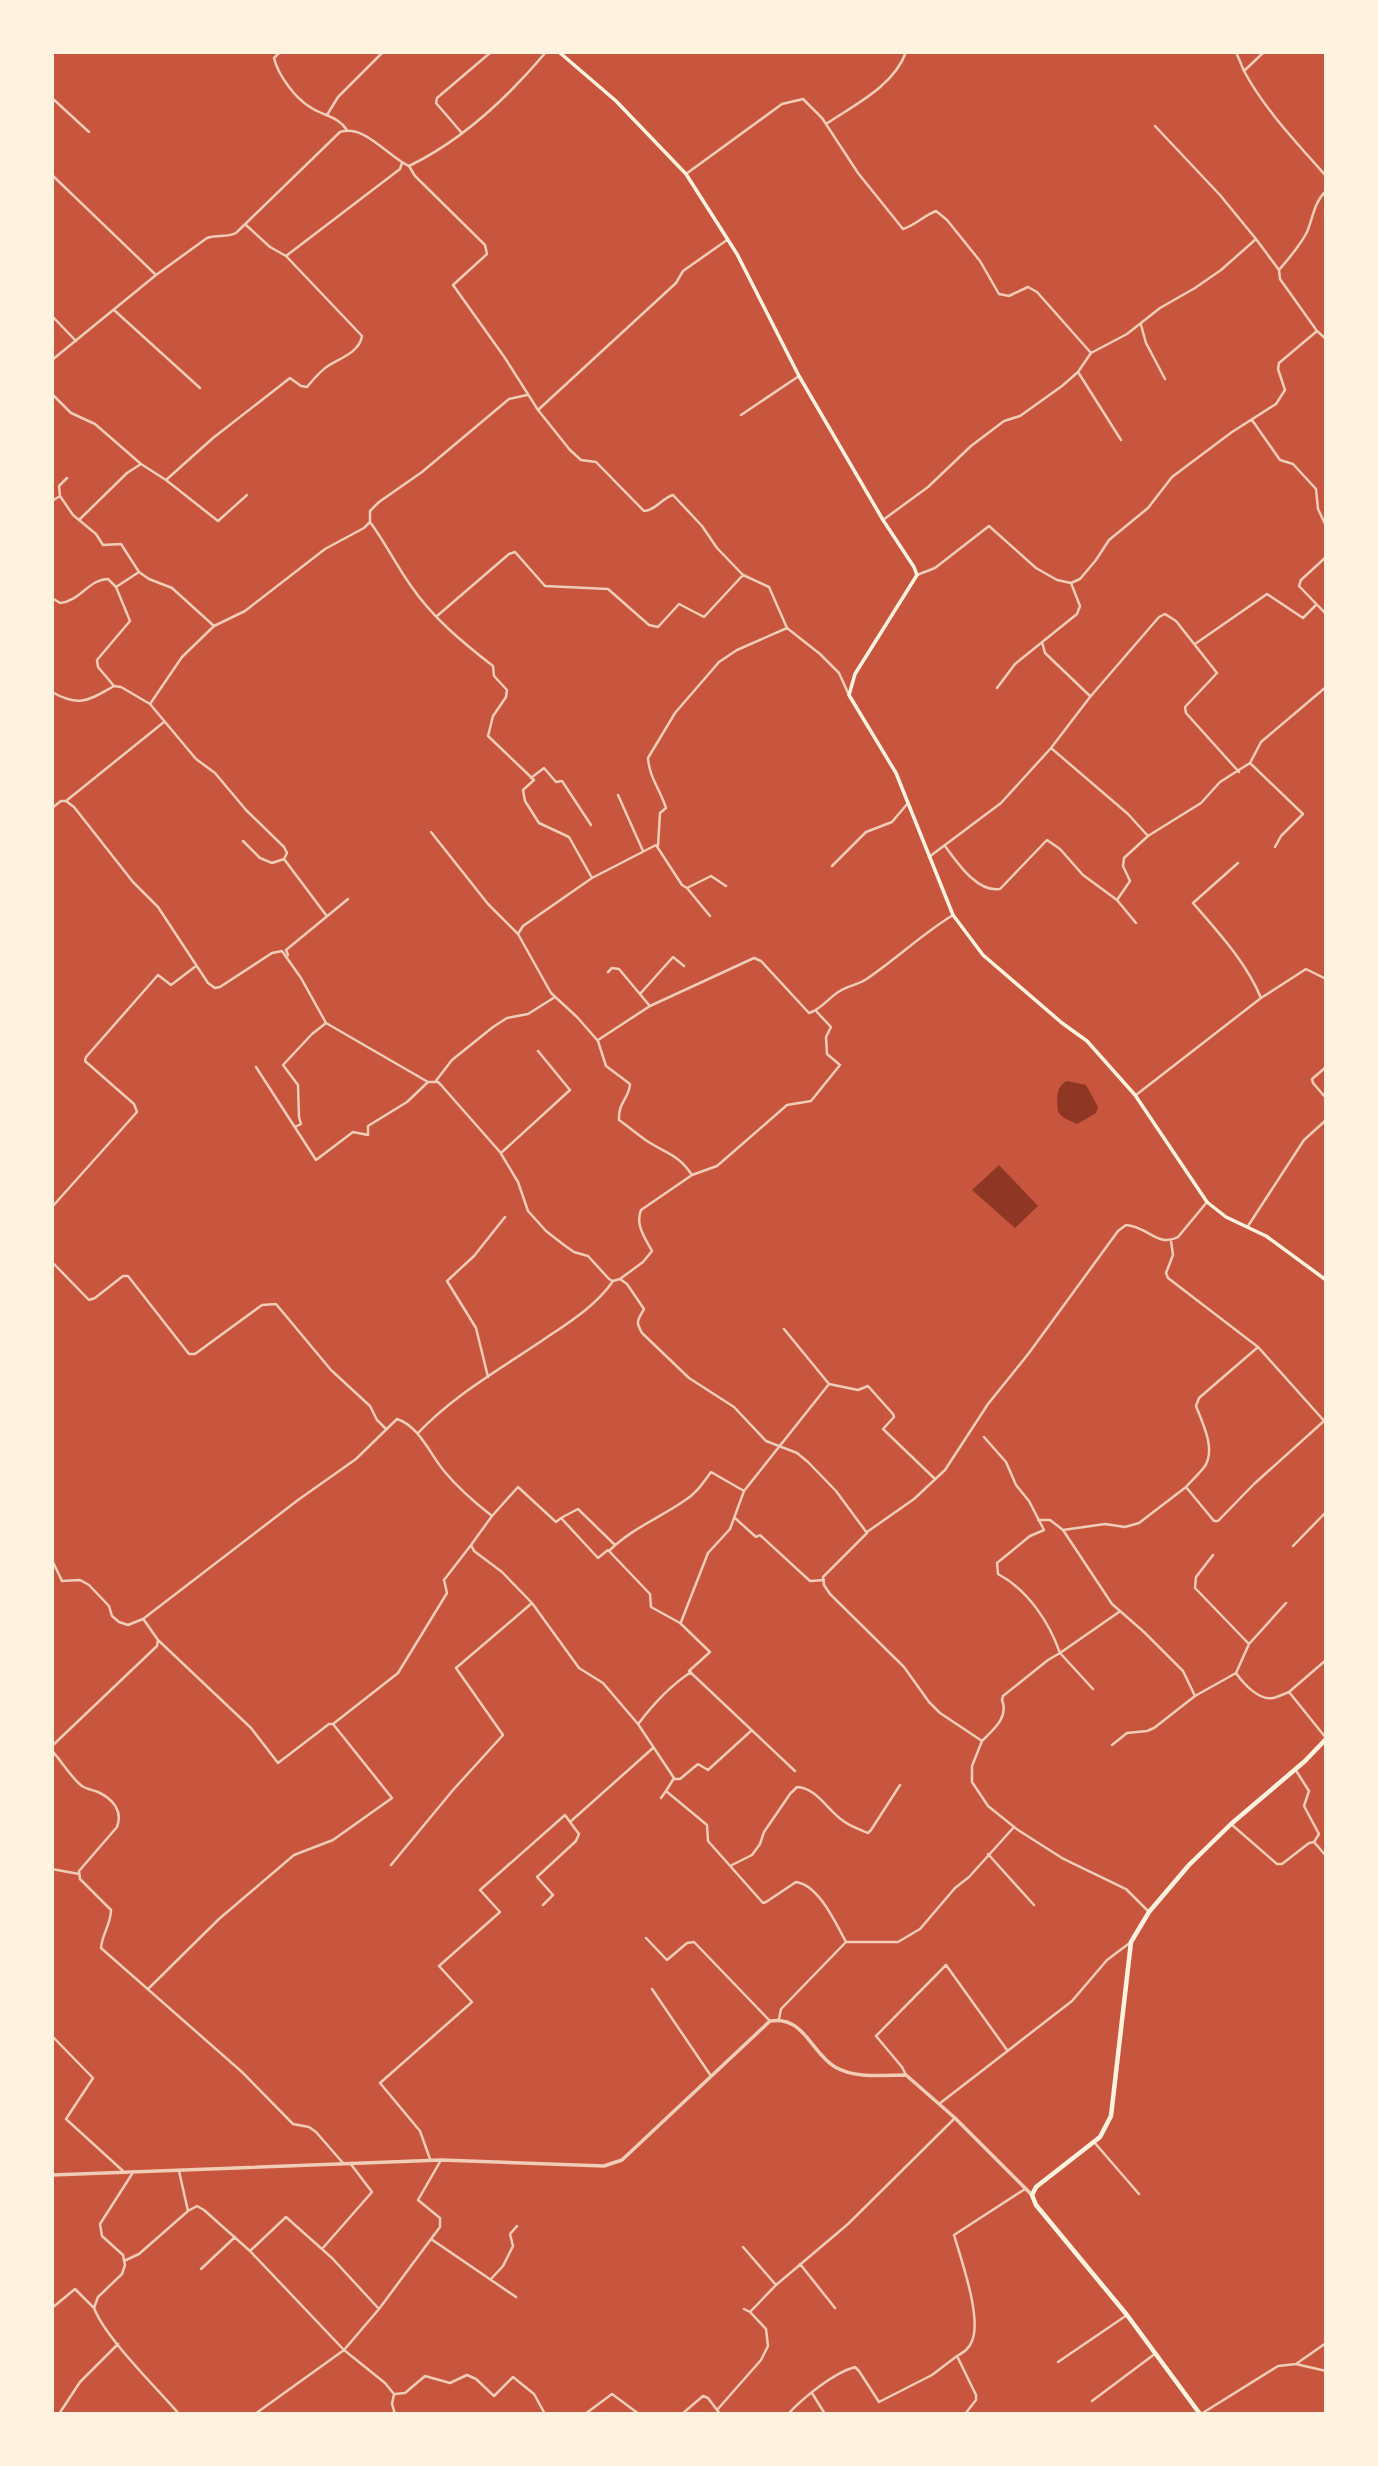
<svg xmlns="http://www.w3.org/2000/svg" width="1378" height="2466" font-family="Overpass,sans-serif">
	<rect width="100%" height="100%" fill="#c8553d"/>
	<path fill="#8f3625" d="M1067 1081 1086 1085 1098 1107 1096 1113 1077 1124 1064 1118 1058 1112C1057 1101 1055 1086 1067 1081Z
		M999 1165 1038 1206 1015 1228 972 1190Z"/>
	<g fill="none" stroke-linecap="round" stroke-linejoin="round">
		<path stroke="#f1ccb7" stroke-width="2.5" d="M280 52 274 58C278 75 295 98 310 107 323 116 338 116 347 130
			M1236 52 1244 71
			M1264 52 1244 71C1265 110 1297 143 1326 176
			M52 98 89 132
			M327 115 338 97 383 52
			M826 124C854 105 894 86 906 52
			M1155 126 1220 195 1256 239
			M461 132 436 103 437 98 491 52
			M409 166 415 176 485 245 487 254 453 285 505 358 538 410 570 450 581 460 596 462 644 511C655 511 662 498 673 495L702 526 717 548 743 575 769 587 787 628 820 654 839 673 849 695
			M686 174 782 104 803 99 822 118 858 173 903 229C916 225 923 216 936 211L947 220 980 261 999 294 1009 296 1028 287 1037 292 1091 353
			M52 175 156 275
			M286 256 400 169 402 163
			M1279 270C1289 258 1300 246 1307 232 1313 218 1314 202 1326 191
			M114 310 200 388
			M52 316 76 341
			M1141 325 1146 343 1165 379
			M52 360 156 275 207 238C217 234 226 238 236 233L340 132C365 124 388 157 409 166 461 141 509 96 546 52
			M1078 372 1121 440
			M52 394 71 413 95 424 141 464
			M538 410 676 283 683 271 727 240
			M741 415 799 376
			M1252 420 1280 460 1293 464 1316 489 1318 509 1326 526
			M166 480 213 438 290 378 301 386 307 387C313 380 320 371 328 366 340 358 359 353 362 336L286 256 270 247 246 225
			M60 496 59 486 67 478
			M52 501 60 496 73 515 96 534 103 545 121 544 139 572 149 579 172 588 214 626
			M79 520 127 473 141 464 166 480 218 521 247 495
			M883 520 928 487 971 446 1004 421 1020 416 1062 386 1078 372 1091 353 1127 334 1160 308 1195 288 1221 270 1256 239 1279 270 1280 279 1317 331 1326 339
			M370 522C385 542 396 565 411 586 433 618 462 642 493 666L494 676 507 690 506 697 493 716 488 736 534 780 523 790 525 801 539 823 569 837 592 878
			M1326 557 1301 580 1299 586 1326 614
			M917 575 935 568 989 526 1036 568 1057 580 1071 583 1080 579 1096 560 1109 540 1148 508 1172 477 1232 432 1276 404 1285 390 1278 369 1279 363 1317 331
			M116 587 139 572
			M52 598 60 603C79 602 89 579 108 579L116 587 130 621 97 660 98 667 114 686 121 687 150 704 196 759 215 773 246 810 284 847 287 853 284 859
			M437 616 509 554 515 552 545 586 608 589 649 625 658 627 679 604 704 617 743 575
			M1042 642 1045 653 1090 696
			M1195 644 1267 594 1303 618 1316 605
			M997 688 1015 664 1077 614 1080 606 1071 583
			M52 692C80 708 89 700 114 686
			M150 704 182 657 214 626 245 611 325 549 364 528 370 522V511L379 502 422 472 509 399 527 395
			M1051 748 1128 814 1148 836
			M1251 764 1303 814 1281 836 1275 847
			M531 778 544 768 556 782 562 781 591 825
			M618 795 643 851
			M66 801 164 722
			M52 808 61 801H66L74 807 133 882 158 907 208 983 215 988 220 987 272 953 282 951 301 978 326 1023 428 1082H438L441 1085 500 1152 518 1182 528 1211 546 1231 564 1245 574 1252 588 1256 609 1279 613 1281 620 1279 627 1284 644 1309C638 1320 635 1321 642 1333L689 1378 734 1407 766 1441 797 1453 808 1462 836 1491 867 1533 823 1577 824 1585 830 1594 904 1667 929 1702 940 1713 982 1741 972 1766V1782L988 1806 1018 1830 1062 1858 1126 1889 1148 1911
			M431 832 488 904 518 934 551 993 577 1017 598 1041 606 1066 630 1084C629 1099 618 1102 619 1120 629 1127 638 1135 647 1141 667 1154 678 1154 692 1175L641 1210C635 1225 645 1238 652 1251L643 1262 620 1279
			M243 841 260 858 272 863 284 859 326 915
			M658 846 660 813 666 808C661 791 649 777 648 758L675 713 719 662 737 650 787 628
			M945 846C957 862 977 893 1000 889L1047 840 1060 849 1083 875 1117 900 1136 923
			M929 857 1001 803 1051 748 1090 697 1159 617 1165 614 1176 621 1217 673 1185 707 1186 713 1239 772
			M1238 863 1193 903C1218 932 1246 962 1261 998
			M832 866 866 832 892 822 908 803
			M687 888 710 916
			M1117 900 1130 881 1123 866 1124 858 1148 836 1201 803 1220 782 1250 763 1261 742 1326 687
			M518 934 523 926 592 878 656 845 682 885 687 888 711 876 726 886
			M288 955 286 950 348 899
			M608 972 612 968 619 969 649 1005
			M640 994 673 957 684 966
			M598 1040 650 1006 754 958 761 961 809 1013C821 1010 829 997 840 991 847 986 857 985 865 980 895 960 922 934 953 915
			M256 1067 316 1160 353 1132 368 1135V1126L407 1102 428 1082
			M1326 1067 1312 1079 1313 1083 1326 1098
			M435 1082 452 1060 493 1027 507 1018 528 1014 555 997
			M1136 1095 1261 998 1306 969 1326 979
			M295 1127 301 1124 299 1117 298 1085 283 1065 312 1034 326 1023
			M501 1153 570 1090 538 1051
			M692 1175 717 1166 787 1105 811 1101 840 1065 827 1054 826 1037 831 1027 816 1011
			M52 1207 137 1112 134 1104 85 1061 86 1057 158 975 171 985 196 966
			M1248 1226 1304 1140 1326 1120
			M1171 1241 1173 1255 1166 1273 1168 1278 1258 1347 1326 1423
			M52 1262 89 1300 95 1298 123 1276H128L189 1354H195L262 1305 276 1304 331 1370 370 1406 377 1420 386 1429
			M784 1329 829 1384 858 1390 868 1386 893 1414 894 1417 883 1429 935 1479
			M488 1377 476 1328 447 1281 474 1256 505 1217
			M418 1433C454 1395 500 1369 543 1340 568 1323 596 1306 613 1281
			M984 1437 1006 1462 1016 1485 1029 1501 1044 1530 1030 1536 997 1563 998 1574C1028 1590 1049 1622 1060 1653L1119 1612
			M1186 1487C1192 1480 1200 1473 1205 1466 1216 1448 1202 1422 1196 1406L1199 1398 1258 1347
			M492 1516 518 1487 556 1522 561 1518 598 1558 608 1550 650 1594 651 1607 680 1623 710 1652 689 1671 795 1771
			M561 1518 578 1509 615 1545
			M735 1518 756 1537 760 1535 810 1581 824 1580
			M1038 1520H1050L1063 1530 1112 1604 1144 1632 1183 1671 1195 1696
			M1063 1530 1105 1524 1125 1527 1139 1523 1186 1487 1214 1521H1218L1254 1484 1324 1421
			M867 1532 914 1499 945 1470 988 1404 1029 1353 1118 1231 1126 1225C1147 1226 1158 1248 1178 1237L1207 1202
			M1293 1546 1326 1512
			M609 1551C631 1529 659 1518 684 1501 696 1494 703 1483 711 1472L744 1491
			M1213 1555 1196 1577 1195 1588 1249 1644 1236 1673C1243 1683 1259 1701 1273 1698 1278 1697 1284 1694 1289 1692L1326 1738
			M52 1560 62 1581 80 1580 89 1585 109 1606 112 1616 119 1622 128 1625 143 1619 298 1500 356 1459 397 1419C419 1426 430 1454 444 1471 458 1488 474 1502 492 1516L471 1545 474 1551 502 1572 532 1603 579 1668 603 1683 638 1724 674 1778 666 1791 707 1825 708 1841 763 1903 766 1902 796 1882C819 1885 836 1924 846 1942L781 2009 779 2019
			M681 1622 708 1553 730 1529 744 1491 829 1384
			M158 1640 251 1728 278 1763 329 1724H333
			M1249 1644 1286 1603
			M1289 1692 1326 1660
			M639 1723C654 1703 670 1686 691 1672
			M982 1741C994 1729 1009 1717 1002 1700L1003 1696 1048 1660 1060 1653 1093 1689
			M1112 1745 1127 1733 1147 1731 1154 1728 1195 1696 1236 1673
			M52 1746 157 1646 158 1640 144 1620
			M52 1751C61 1760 72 1779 82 1786 86 1789 93 1790 98 1792 113 1799 123 1811 117 1827L79 1871 80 1879 111 1910C111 1924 102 1934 101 1948L242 2072 293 2124 309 2127 316 2132 343 2163
			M1295 1769 1309 1791 1304 1806 1319 1834 1314 1842
			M675 1779H680L698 1764 708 1770 752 1730
			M661 1798 666 1791
			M1231 1824 1277 1864H1282L1309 1843 1314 1842 1326 1856
			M988 1854 1034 1905
			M391 1865 453 1790 503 1735 456 1668 532 1603
			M732 1865 752 1855 760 1844 764 1832 790 1794 797 1787C815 1787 828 1810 842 1820 849 1826 859 1829 868 1833L871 1830 900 1785
			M52 1869 79 1874
			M543 1905 553 1895 537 1877 576 1841 579 1834 570 1822
			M646 1938 667 1960 687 1943 694 1942 770 2021
			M846 1942H898L920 1929 955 1888 969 1877 1014 1827
			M148 1989 219 1919 294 1855 333 1840 392 1798 333 1724 398 1673 447 1593 444 1580 471 1545
			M652 1989 711 2076
			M52 2036 93 2078 66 2119 123 2171
			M906 2075 902 2067 876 2036 946 1965 1007 2050
			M939 2104 1072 2001 1107 1960 1131 1942
			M1094 2142 1139 2194
			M430 2159 420 2131 380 2083 472 2002 439 1966 500 1912 480 1890 565 1815 570 1822 653 1748
			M179 2171 188 2211
			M132 2174 100 2224 102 2236 123 2255 125 2265 122 2274 98 2297 94 2308C106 2339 156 2387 179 2414
			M431 2239 516 2297
			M743 2247 776 2285
			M322 2249 372 2192 350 2163
			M250 2251 286 2217 332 2258 379 2309
			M124 2261 139 2254 188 2211 197 2206 204 2210 250 2251 344 2350 385 2383 394 2394 392 2404 395 2414
			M800 2264 835 2308
			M201 2269 235 2237
			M491 2279 503 2266 513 2246 510 2234 517 2226
			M52 2308 75 2289 94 2308
			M750 2312 776 2285 848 2224 955 2118
			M1058 2362 1127 2315
			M1296 2364 1326 2343
			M812 2393 825 2414
			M395 2394 405 2393 425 2376 450 2383 467 2375 476 2379 494 2396 513 2377 534 2394 545 2414
			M1092 2401 1156 2353
			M717 2410 761 2360 768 2346 766 2329 750 2312 744 2309
			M59 2414 80 2382 118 2344
			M255 2414 344 2350 379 2309 431 2239 440 2227V2218L418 2200 441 2160
			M585 2414 612 2394 639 2414
			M682 2414 703 2396 708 2398 720 2414
			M788 2414C803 2398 833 2373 855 2367L859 2371 879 2402 932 2375 957 2356
			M965 2414 976 2400V2395L957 2356C964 2352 969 2349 972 2341 982 2318 961 2259 954 2235L1025 2189
			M1201 2414 1278 2366 1296 2364 1326 2371"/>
		<path stroke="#f1ccb7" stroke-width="3.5" d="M52 2175 441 2160 604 2166 622 2160 770 2021C804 2015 811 2053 835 2067 856 2079 883 2075 906 2075L955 2118 1032 2195"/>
		<path stroke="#fff3e0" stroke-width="3.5" d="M559 52 616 101 686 174 737 254 799 376 883 520 914 567 917 575 855 674 849 695 896 773 953 915 983 955 1062 1023 1087 1041 1135 1095 1207 1202 1226 1217 1266 1236 1326 1280"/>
		<path stroke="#fff3e0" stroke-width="4.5" d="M1200 2414 1127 2315 1036 2205 1032 2195 1036 2187 1100 2137 1111 2116 1131 1942 1149 1912 1189 1865 1231 1824 1305 1761 1326 1739"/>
	</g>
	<rect width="1378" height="2466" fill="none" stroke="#fff3e0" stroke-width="108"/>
</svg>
